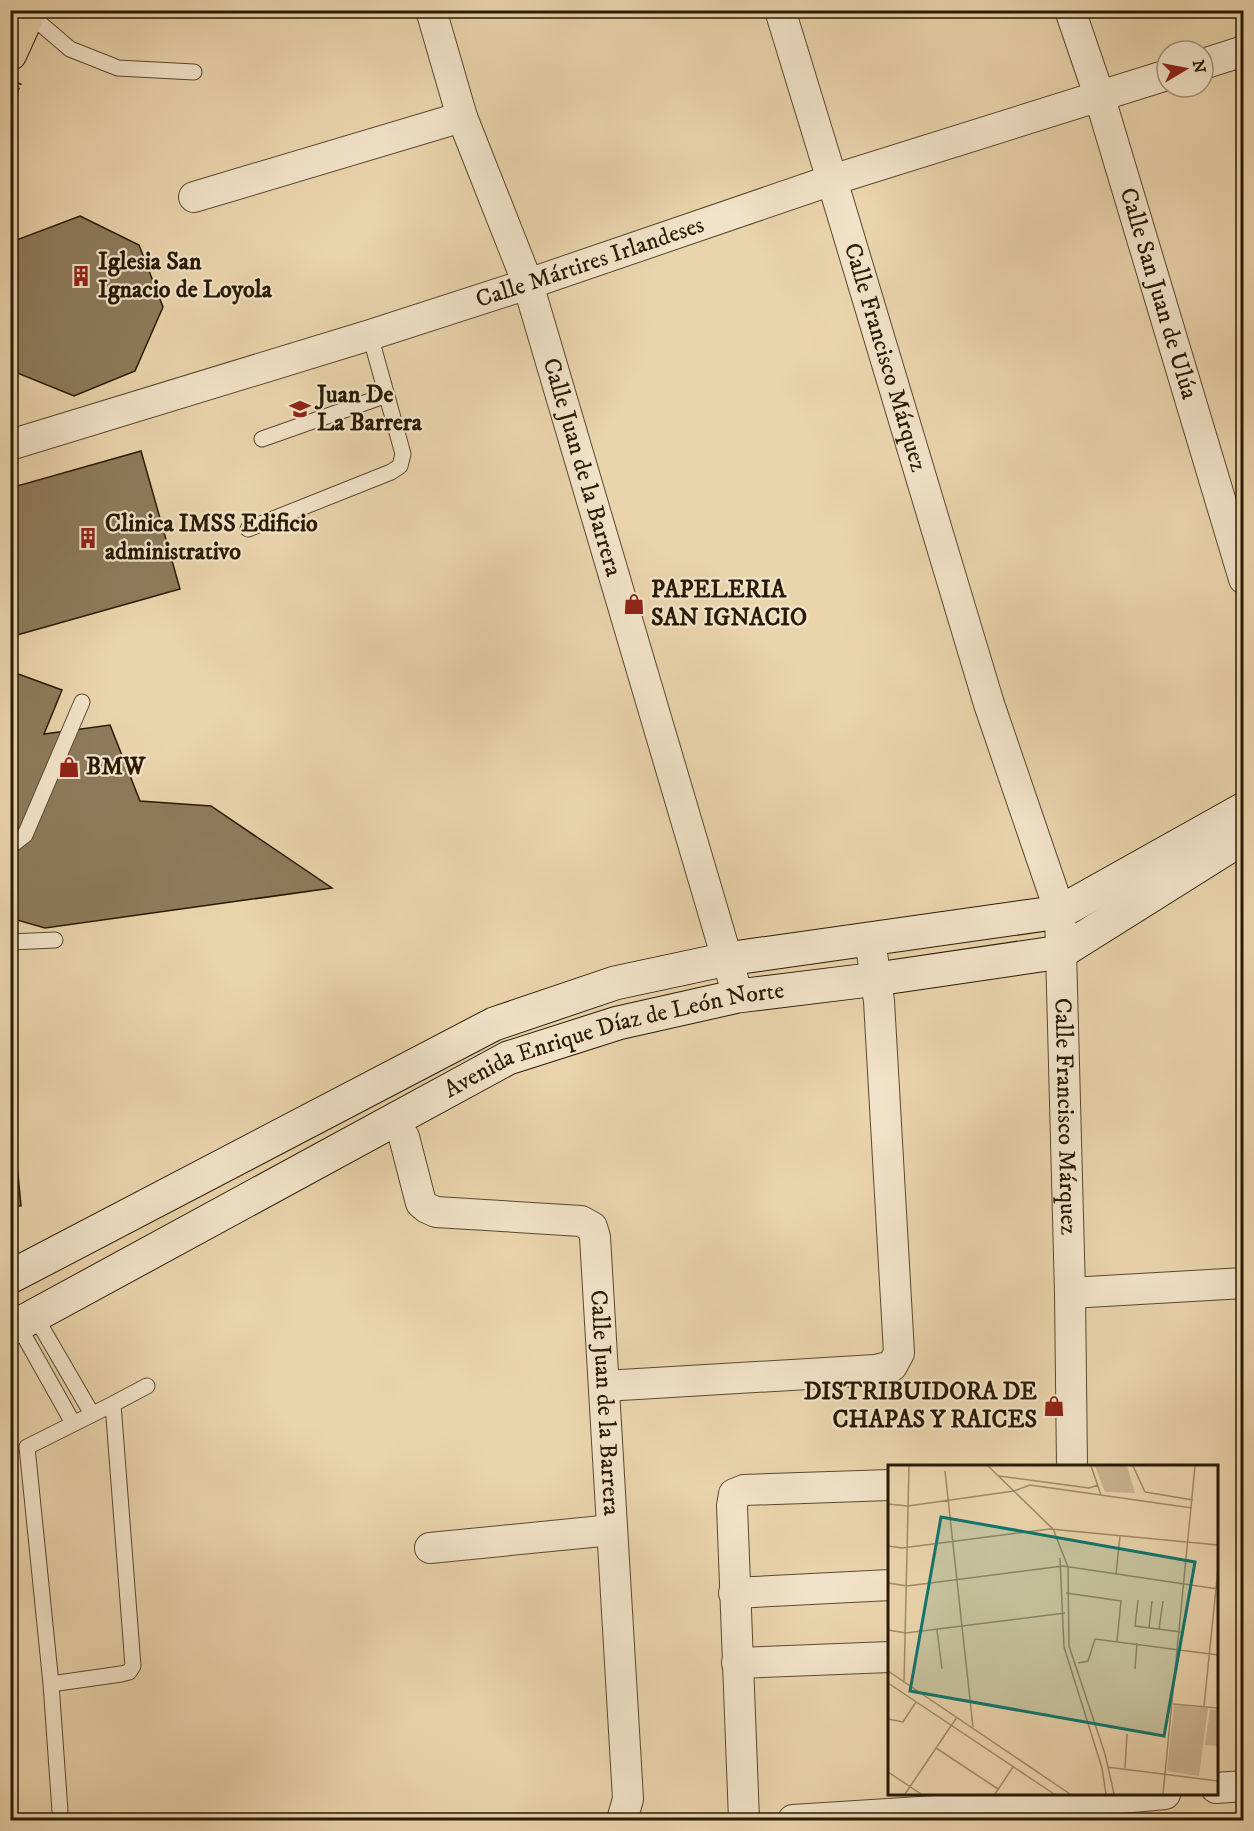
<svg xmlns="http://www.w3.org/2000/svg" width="1254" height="1831" font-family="'IM FELL DW Pica',serif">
	<rect width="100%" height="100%" fill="#ead4ac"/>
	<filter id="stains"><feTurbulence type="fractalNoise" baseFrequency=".00333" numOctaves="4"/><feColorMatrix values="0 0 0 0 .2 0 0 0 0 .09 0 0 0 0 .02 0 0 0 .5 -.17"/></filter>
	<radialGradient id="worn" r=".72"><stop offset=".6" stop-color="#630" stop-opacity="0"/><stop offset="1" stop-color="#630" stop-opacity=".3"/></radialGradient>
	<path fill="#8e7b5c" stroke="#2a1a05" stroke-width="1.5" d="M80 216 139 245 163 307 135 371 74 396 10 370V244L11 242Z
		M141 451 180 589 10 637V488Z
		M10 671 62 690 44 734 110 725 140 801 211 806 332 888 45 928 10 918Z
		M10 1090 21 1206 10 1205Z"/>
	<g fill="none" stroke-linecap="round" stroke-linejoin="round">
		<defs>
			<path id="service" d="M28 13 70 49 118 68 194 72
				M262 439 387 395
				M248 529 391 472 400 466 403 454 370 335
				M10 844 16 842 25 835 82 702
				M10 942 55 940
				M35 1316 92 1414
				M18 1325 73 1423
				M113 1404 147 1386
				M51 1684 121 1674 129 1672 133 1666 113 1404 27 1447 51 1684 60 1811"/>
			<g id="minor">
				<path id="s1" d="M431 10 462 117 528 284 738 996"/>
				<path id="s2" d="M780 10 832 180 989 704 1060 912 1070 1293 1072 1466"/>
				<path id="s3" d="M1070 10 1099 95 1244 579"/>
				<path d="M1203 64 1244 51"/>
				<path d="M194 197 462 117"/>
				<path id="s4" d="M10 445 370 335 528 284 832 180 1167 75"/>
				<path id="s5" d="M404 1137 421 1203 427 1208 436 1212 581 1221 592 1227 595 1237 628 1799 622 1820"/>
				<path d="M1070 1293 1244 1283"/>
				<path d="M604 1386 875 1370 892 1366 899 1353 879 1001 870 940"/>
				<path d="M430 1548 612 1530"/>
				<path d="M734 1593 890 1585"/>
				<path d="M737 1663 890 1657"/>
				<path d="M1216 1788 1244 1786"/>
				<path d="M744 1820 732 1506 734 1494 744 1490 890 1485"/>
				<path d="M793 1820 1076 1802 1165 1794"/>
			</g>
			<g id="secondary">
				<path d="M10 1277 494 1024 615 983 727 959 1060 912 1244 809"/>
				<path id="s6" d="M10 1329 508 1058 618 1023 738 996 877 979 1061 952 1244 837"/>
			</g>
			<path id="primary" d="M10 54 30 10"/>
		</defs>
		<use href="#service" stroke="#5a482f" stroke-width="17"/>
		<use href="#minor" stroke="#5a482f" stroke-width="32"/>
		<use href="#secondary" stroke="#2a1a05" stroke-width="35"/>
		<use href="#primary" stroke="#2a1a05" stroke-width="35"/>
		<path stroke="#2a1a05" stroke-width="4" stroke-dasharray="4.5 3" stroke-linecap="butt" d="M10 105 20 83"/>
		<use href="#service" stroke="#f1e3c9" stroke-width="15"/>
		<use href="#minor" stroke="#f1e3c9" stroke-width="30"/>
		<use href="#secondary" stroke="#f1e3c9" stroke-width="33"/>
		<use href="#primary" stroke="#ead4ac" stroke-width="33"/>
		<path stroke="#2a1a05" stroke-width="4.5" stroke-dasharray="10 10" stroke-linecap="butt" d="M10 19 14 10"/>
	</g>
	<defs>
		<symbol id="building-bare" viewBox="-9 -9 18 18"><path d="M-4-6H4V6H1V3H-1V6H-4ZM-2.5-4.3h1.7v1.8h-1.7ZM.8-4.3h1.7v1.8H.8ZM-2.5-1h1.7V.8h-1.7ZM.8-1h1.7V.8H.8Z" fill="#8f2418" stroke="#f1e3c9" stroke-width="2.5" paint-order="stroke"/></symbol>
		<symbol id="school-bare" viewBox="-9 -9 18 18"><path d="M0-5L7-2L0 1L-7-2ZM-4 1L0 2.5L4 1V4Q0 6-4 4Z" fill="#8f2418" stroke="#f1e3c9" stroke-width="2.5" paint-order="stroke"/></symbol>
		<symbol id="shop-bare" viewBox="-9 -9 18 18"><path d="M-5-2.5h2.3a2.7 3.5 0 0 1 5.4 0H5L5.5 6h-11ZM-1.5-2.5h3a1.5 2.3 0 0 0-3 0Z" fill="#8f2418" stroke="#f1e3c9" stroke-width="2.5" paint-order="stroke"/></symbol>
	</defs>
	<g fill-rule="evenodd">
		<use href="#building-bare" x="66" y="261" width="30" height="30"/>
		<use href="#school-bare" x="285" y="394" width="30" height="30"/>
		<use href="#building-bare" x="73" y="523" width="30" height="30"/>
		<use href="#shop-bare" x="619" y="589" width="30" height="30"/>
		<use href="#shop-bare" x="54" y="752" width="30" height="30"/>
		<use href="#shop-bare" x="1039" y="1391" width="30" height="30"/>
	</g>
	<g text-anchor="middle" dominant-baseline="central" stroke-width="4.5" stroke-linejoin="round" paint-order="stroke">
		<g font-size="24" font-weight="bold" fill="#2a1a05" stroke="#f1e3c9" text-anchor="start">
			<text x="98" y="262">Iglesia San<tspan x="98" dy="28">Ignacio de Loyola</tspan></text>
			<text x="317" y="395">Juan De<tspan x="317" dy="28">La Barrera</tspan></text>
			<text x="105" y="524">Clinica IMSS Edificio<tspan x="105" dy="28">administrativo</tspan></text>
			<text x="651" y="590">PAPELERIA<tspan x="651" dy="28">SAN IGNACIO</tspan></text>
			<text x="86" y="767">BMW</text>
			<text x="1037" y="1392" text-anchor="end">DISTRIBUIDORA DE<tspan x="1037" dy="28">CHAPAS Y RAICES</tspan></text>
		</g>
		<g font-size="24" fill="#2a1a05" stroke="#f1e3c9">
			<text stroke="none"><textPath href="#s4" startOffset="608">Calle Mártires Irlandeses</textPath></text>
			<text stroke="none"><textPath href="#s3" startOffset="297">Calle San Juan de Ulúa</textPath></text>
			<text stroke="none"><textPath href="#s2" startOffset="363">Calle Francisco Márquez</textPath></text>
			<text stroke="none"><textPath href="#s1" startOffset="482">Calle Juan de la Barrera</textPath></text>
			<text stroke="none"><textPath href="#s6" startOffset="674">Avenida Enrique Díaz de León Norte</textPath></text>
			<text stroke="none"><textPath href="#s2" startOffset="1149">Calle Francisco Márquez</textPath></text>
			<text stroke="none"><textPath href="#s5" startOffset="420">Calle Juan de la Barrera</textPath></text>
		</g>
	</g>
	<g transform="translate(888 1465)">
		<rect width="330" height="330" fill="#ead4ac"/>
		<path d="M207 1H239L247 28 217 27ZM286 240 320 243 311 311 279 306ZM322 244 330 245V281L317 280Z" fill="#c9b490"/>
		<path fill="none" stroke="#9d8a69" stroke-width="1.5" d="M100 1 165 64 180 102 181 181 217 289 226 329M203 1 213 30M245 1 257 27M57 6 85 262M111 11 201 23 210 20M257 27 305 35M0 39 20 41 126 26 142 20 304 43M0 81 14 83 162 64 330 80M172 93 176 182 214 303 218 329M228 109 232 71M0 118 19 121 175 101 330 124M178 128 233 136 229 176M250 135 247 161 293 167M261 163 264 136M271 164 275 136M0 165 18 168 177 148M49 165 54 204M190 198 200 196 207 174 330 190M247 204 249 178M0 206 182 329M16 217 21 1M0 218 166 329M285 239 330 243M316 241 330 104M0 254 15 257 28 237M48 283 110 324M219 302 330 316M237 303 239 269M0 307 33 329M17 329 69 252M107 329 125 302M275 329 307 1"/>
		<path fill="#0f766e" fill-opacity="0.15" stroke="#0f766e" stroke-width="3" d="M53 52 307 97 276 271 22 226Z"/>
		<rect width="330" height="330" fill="none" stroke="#2a1a05" stroke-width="3"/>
	</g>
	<rect width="1254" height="1831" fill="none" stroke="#ead4ac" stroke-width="36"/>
	<rect x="12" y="12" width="1230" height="1807" fill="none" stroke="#2a1a05" stroke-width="3"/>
	<rect x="18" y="18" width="1218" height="1795" fill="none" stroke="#2a1a05" stroke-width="1.5"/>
	<g transform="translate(1185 69) rotate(80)"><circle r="28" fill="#f1e3c9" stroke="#a1937b" stroke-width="1.5"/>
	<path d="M0-4.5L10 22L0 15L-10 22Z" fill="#8f2418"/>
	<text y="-9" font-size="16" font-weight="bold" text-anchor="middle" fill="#2a1a05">N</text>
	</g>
	<rect width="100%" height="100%" filter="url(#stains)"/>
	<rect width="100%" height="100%" fill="url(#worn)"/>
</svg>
